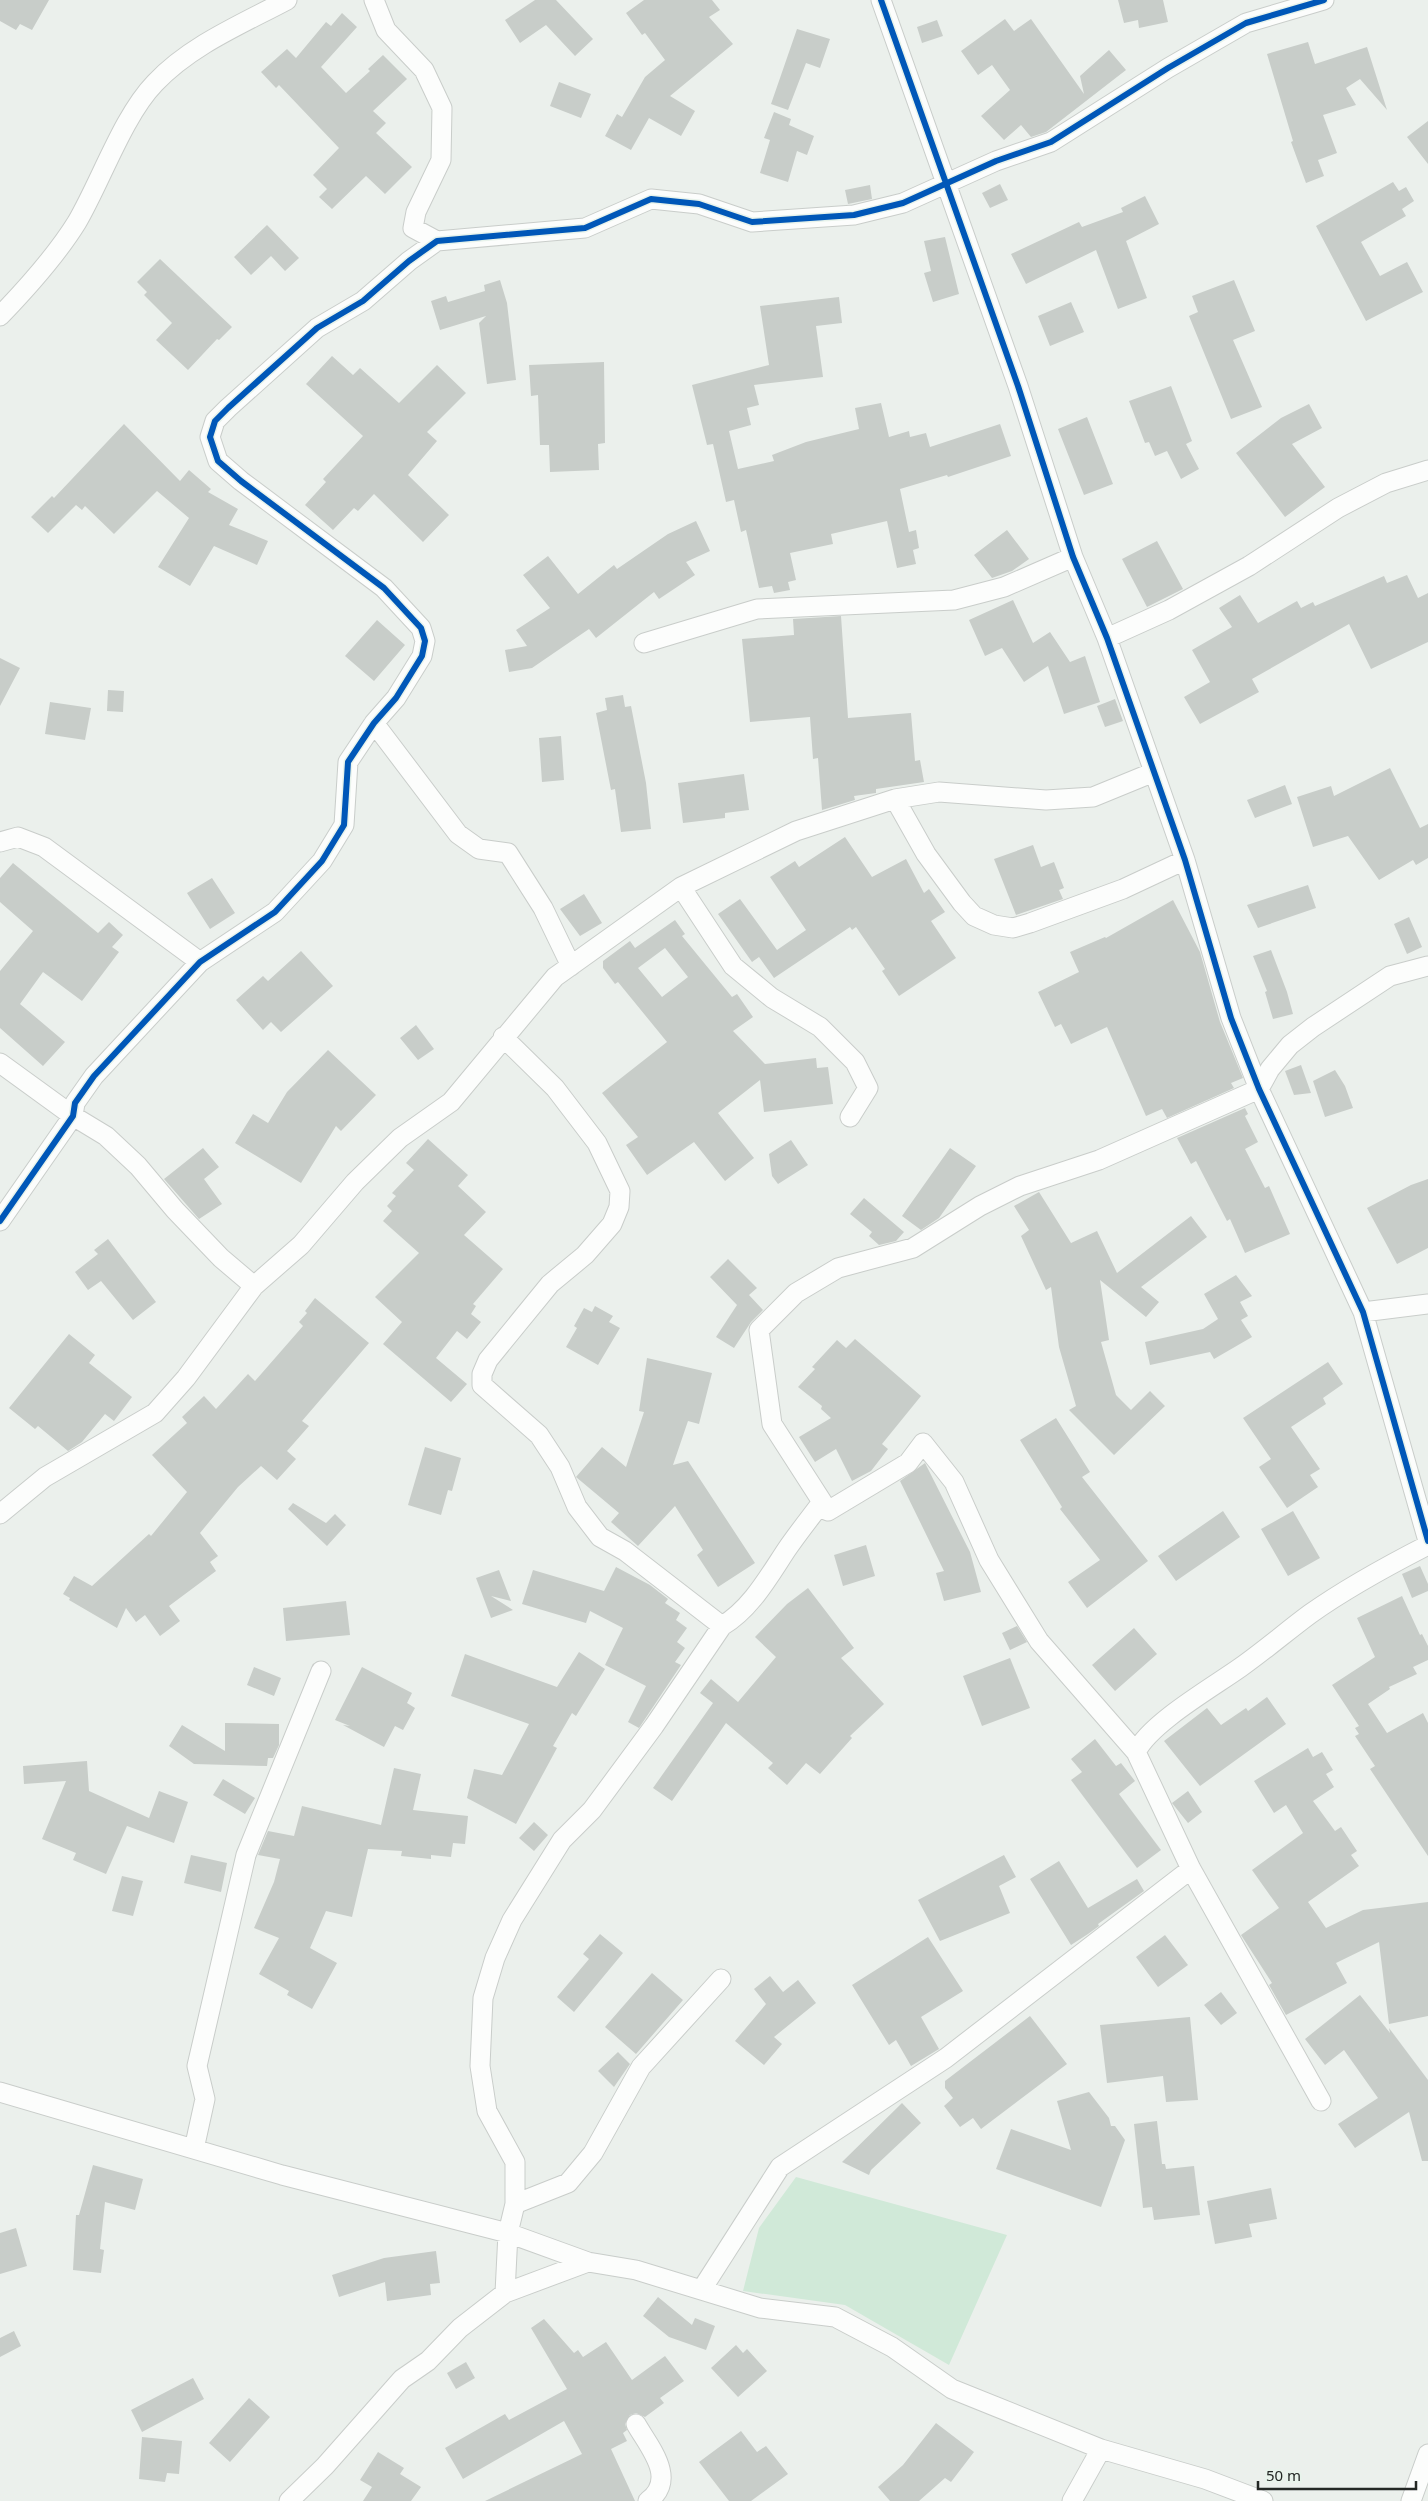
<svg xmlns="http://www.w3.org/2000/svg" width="1428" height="2501" font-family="'Noto Sans',sans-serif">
	<rect width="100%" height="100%" fill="#ebf0ec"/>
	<path fill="#d0e9d8" d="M796 2177 1007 2235 949 2365 845 2305 743 2291 759 2228Z"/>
	<path fill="#c8cdc9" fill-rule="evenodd" d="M0 0H49L32 30 20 24 16 30 0 21Z
		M535 0H556L593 39 575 56 546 25 520 43 505 20Z
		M644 0H712L720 10 709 17 733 44 670 96 695 111 681 136 649 118 631 150 605 136 617 114 622 117 645 77 665 60 645 33 642 35 626 13Z
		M1118 0H1163L1168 22 1139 28 1138 20 1124 23Z
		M342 13 357 27 321 67 346 93 370 71 368 69 383 55 407 79 373 111 386 123 376 133 412 167 385 194 366 176 332 209 319 197 327 189 313 175 339 148 279 85 276 88 261 72 287 49 296 58 326 22 331 26Z
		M1005 19 1014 31 1031 19 1084 94 1080 76 1109 50 1126 70 1046 132 1031 137 1021 125 1004 140 981 116 1010 90 992 65 978 75 961 51Z
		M937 20 943 36 922 43 917 27Z
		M797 29 830 39 820 68 806 63 788 110 771 104Z
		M1308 42 1315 64 1367 47 1387 110 1360 79 1346 88 1356 105 1323 115 1337 153 1318 160 1324 176 1306 183 1291 142 1293 141 1267 54Z
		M559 82 591 94 581 118 550 106Z
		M774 112 791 119 789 125 814 136 807 155 797 151 788 182 760 173 770 140 764 138Z
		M1428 121V164L1407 137Z
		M1393 182 1399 191 1406 187 1414 201 1402 209 1406 216 1361 242 1380 276 1407 262 1423 292 1366 321 1316 226Z
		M1000 184 1008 200 990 208 982 193Z
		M870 185 872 199 848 204 845 190Z
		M1145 196 1159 224 1126 241 1147 298 1118 309 1096 250 1026 284 1011 254 1079 222 1082 227 1123 212 1121 208Z
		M267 225 299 258 285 271 271 256 251 275 234 257Z
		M945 237 959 294 933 302 924 273 931 271 924 241Z
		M160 259 232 327 219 340 217 339 188 370 156 340 172 323 144 295 147 292 137 282Z
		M500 280 507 303 516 380 487 384 479 323 486 316 440 330 431 301 446 296 448 302 485 291 484 285Z
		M1234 280 1255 331 1233 340 1262 407 1231 419 1189 316 1198 312 1192 296Z
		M839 297 842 323 816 326 823 377 754 385 759 405 747 408 751 425 729 431 738 469 774 461 772 455 806 442 859 429 855 408 881 403 889 437 909 431 910 437 926 433 930 447 1000 424 1011 456 948 477 947 475 900 489 909 532 916 530 919 548 913 550 916 564 897 568 887 521 831 534 833 544 790 553 796 580 788 582 790 590 774 593 772 586 759 588 746 530 741 532 734 500 726 502 713 444 707 445 692 385 769 365 760 306Z
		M1071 302 1084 332 1050 346 1038 316Z
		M332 356 353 375 360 368 399 403 437 365 466 393 427 432 437 441 408 475 449 515 423 542 374 494 358 511 354 508 333 530 305 505 326 482 323 479 363 436 306 384Z
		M604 362 605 443 598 444 599 470 550 472 549 445H540L538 395 531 396 529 365Z
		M1171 386 1192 441 1186 444 1199 469 1181 479 1167 451 1155 456 1149 442 1145 443 1129 401Z
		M1309 404 1322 428 1292 444 1325 487 1285 517 1236 453 1281 418Z
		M1087 417 1113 484 1084 495 1058 429Z
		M124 424 180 481 189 470 211 489 208 492 238 509 229 525 268 541 257 565 214 546 190 586 158 567 189 518 157 491 114 534 85 506 82 510 76 505 48 533 31 517 52 496 54 498Z
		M696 521 710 551 686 562 695 575 659 599 654 592 596 638 589 629 532 668 509 672 505 650 527 646 516 630 550 608 523 575 548 556 578 594 614 565 617 569 668 534Z
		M1007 530 1029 559 1012 571 992 578 974 555Z
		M1157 541 1183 589 1147 607 1122 559Z
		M1407 575 1418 598 1428 593V642L1371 669 1349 624 1252 679 1259 692 1200 724 1184 697 1210 682 1192 650 1232 627 1219 608 1240 595 1258 623 1297 601 1301 608 1313 602 1315 606 1384 576 1387 583Z
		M1013 600 1033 643 1050 632 1070 662 1085 656 1100 702 1064 714 1048 666 1024 682 1002 648 985 656 969 620Z
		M841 616 848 718 911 713 915 761 920 760 924 782 876 789V793L854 796 855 800 822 810 818 758 813 759 810 717 750 722 742 639 794 635 793 619Z
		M377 620 405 645 374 681 345 656Z
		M0 658 20 668 0 706Z
		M108 690 124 691 123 712 107 711Z
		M623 695 625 707 631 706 646 783 651 829 621 832 615 789 611 790 596 713 607 710 605 698Z
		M1115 699 1123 721 1105 727 1097 706Z
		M50 702 91 708 85 740 45 734Z
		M561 736 564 780 542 782 539 738Z
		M1390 768 1420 828 1428 824V858L1416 865 1413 860 1379 880 1348 836 1313 847 1297 797 1331 786 1334 796Z
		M744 774 749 810 725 813V818L683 823 678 783Z
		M1285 785 1292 804 1255 818 1247 800Z
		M845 837 872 877 906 859 924 893 929 889 945 912 931 921 956 958 899 996 882 971 885 969 856 927 852 930 850 927 774 978 759 957 752 962 718 914 740 899 777 950 806 930 770 877 795 861 799 867Z
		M1033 845 1041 867 1054 862 1064 888 1059 890 1063 899 1016 915 994 859Z
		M13 863 98 933 109 922 123 935 112 947 119 952 82 1001 43 972 20 1004 65 1042 43 1066 0 1028V971L33 931 0 902V878Z
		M212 878 235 913 210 929 187 893Z
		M1308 885 1316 908 1258 928 1247 905Z
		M584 894 602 923 580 936 560 909Z
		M1173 900 1200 952 1220 1022 1243 1078 1231 1083 1234 1088 1167 1118 1162 1109 1146 1116 1107 1027 1071 1044 1061 1024 1055 1027 1038 992 1079 972 1070 952 1105 937 1106 938Z
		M1409 917 1422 947 1407 954 1394 924Z
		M675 920 685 934 682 936 732 997 737 994 753 1017 733 1031 765 1064 816 1058 817 1068 828 1067 833 1104 764 1112 760 1080 718 1113 754 1158 725 1181 694 1142 647 1175 626 1145 638 1137 602 1093 667 1042 618 982 615 984 603 968V961L630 941 635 948ZM665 948 688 977 662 997 638 968Z
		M1271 950 1287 992 1293 1014 1273 1019 1265 992 1267 991 1253 956Z
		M301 951 333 986 281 1032 271 1022 263 1030 236 1000 263 976 268 981Z
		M416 1025 434 1049 418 1060 400 1038Z
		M328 1050 376 1095 341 1131 336 1126 301 1183 235 1143 253 1114 268 1123 287 1092Z
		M1301 1065 1311 1093 1294 1095 1285 1071Z
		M1335 1070 1345 1086 1353 1108 1325 1117 1313 1081Z
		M1245 1108 1248 1114 1245 1116 1258 1142 1245 1149 1265 1188 1269 1186 1290 1234 1245 1253 1230 1219 1227 1221 1196 1161 1191 1164 1177 1138Z
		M428 1139 468 1175 458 1186 486 1212 464 1235 503 1269 473 1304 476 1306 471 1314 481 1322 467 1339 457 1331 436 1358 467 1384 451 1402 383 1344 402 1322 375 1297 419 1253 383 1221 392 1211 387 1206 396 1196 392 1193 414 1170 406 1163Z
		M791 1140 808 1165 778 1184 772 1176 769 1154Z
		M203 1148 219 1167 204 1179 222 1204 199 1219 164 1179Z
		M950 1148 976 1166 939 1218 921 1230 902 1216Z
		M1428 1179V1248L1397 1264 1367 1208 1411 1185Z
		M1039 1192 1071 1243 1097 1231 1117 1273 1191 1216 1207 1237 1141 1287 1159 1302 1146 1317 1100 1280 1109 1340 1101 1342 1116 1395 1131 1410 1150 1391 1165 1406 1114 1455 1069 1410 1076 1406 1059 1347 1051 1287 1046 1290 1021 1236 1029 1230 1014 1206Z
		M864 1198 904 1232 896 1241 879 1245 869 1236 872 1232 850 1214Z
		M108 1239 156 1302 133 1320 101 1281 88 1290 75 1272 98 1254 94 1250Z
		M728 1259 757 1288 749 1295 763 1310 751 1322 734 1348 716 1337 737 1305 710 1277Z
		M1236 1275 1252 1296 1240 1302 1248 1316 1241 1320 1252 1337 1214 1359 1210 1352 1150 1365 1145 1342 1203 1329 1218 1319 1204 1294Z
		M315 1298 369 1343 302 1421 309 1426 287 1451 296 1459 277 1480 261 1466 238 1487 200 1533 218 1556 210 1562 216 1571 169 1606 180 1621 160 1636 145 1615 136 1622 126 1608 117 1628 69 1600 70 1598 63 1594 74 1576 92 1586 149 1534 151 1536 187 1492 152 1455 187 1423 182 1417 204 1396 216 1409 248 1374 255 1381 303 1326 299 1322 307 1313 305 1311Z
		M595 1306 613 1316 609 1322 620 1328 598 1365 566 1347 577 1328 574 1326 584 1308 592 1312Z
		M69 1334 95 1355 89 1363 132 1397 114 1421 105 1414 82 1442 68 1451 38 1426 35 1429 9 1408Z
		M855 1339 921 1396 882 1444 888 1449 871 1471 852 1481 836 1449 815 1462 799 1437 831 1418 821 1409 822 1406 798 1387 815 1369 812 1367 837 1340 846 1348Z
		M647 1358 712 1373 699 1424 688 1421 673 1465 688 1461 755 1563 718 1587 697 1555 703 1550 675 1506 638 1546 611 1522 619 1513 576 1477 602 1447 626 1467 644 1412 639 1411Z
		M1328 1362 1343 1384 1323 1398 1326 1404 1291 1427 1320 1469 1310 1475 1318 1487 1287 1508 1259 1467 1271 1459 1243 1418Z
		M1056 1418 1090 1472 1082 1477 1148 1561 1087 1608 1068 1582 1100 1560 1060 1509 1062 1507 1020 1440Z
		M425 1447 461 1458 452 1491 448 1490 441 1515 408 1505Z
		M925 1463 970 1552 981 1592 944 1601 936 1573 944 1571 900 1481Z
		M293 1503 326 1523 335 1514 346 1525 327 1546 288 1509Z
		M1223 1511 1240 1537 1176 1581 1158 1556Z
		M1293 1511 1320 1558 1288 1576 1261 1529Z
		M866 1545 875 1576 843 1586 834 1555Z
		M1420 1566 1428 1584V1591L1412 1598 1402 1574Z
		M616 1567 650 1585 668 1599 665 1603 680 1613 676 1620 687 1628 677 1642 685 1648 675 1662 681 1665 639 1728 628 1722 646 1686 605 1665 623 1628 590 1611 586 1623 522 1604 533 1570 604 1591Z
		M499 1570 511 1601 491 1596 513 1610 491 1618 476 1578Z
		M808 1588 854 1648 841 1658 884 1704 850 1736 852 1738 820 1774 806 1763 787 1785 768 1768 773 1763 726 1723 672 1801 653 1788 713 1703 700 1693 711 1679 738 1702 776 1657 755 1637 787 1604Z
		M1402 1596 1420 1635 1422 1634 1428 1646V1660L1413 1667 1417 1674 1389 1687 1390 1689 1368 1704 1387 1733 1423 1713 1428 1723V1856L1370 1769 1375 1766 1355 1736 1359 1734 1355 1728 1359 1726 1332 1685 1375 1657 1357 1618Z
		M346 1601 350 1635 286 1641 283 1608Z
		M1017 1626 1027 1642 1010 1650 1002 1633Z
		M1134 1628 1157 1654 1115 1691 1092 1665Z
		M579 1652 605 1669 576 1716 572 1713 553 1746 557 1748 516 1824 467 1798 474 1769 502 1775 529 1724 451 1696 465 1654 557 1687Z
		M1010 1658 1030 1708 982 1726 963 1676Z
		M254 1667 281 1678 274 1696 247 1685Z
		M362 1667 412 1693 407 1703 415 1708 403 1730 395 1726 384 1747 343 1725 350 1726 335 1720Z
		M1267 1697 1286 1724 1200 1786 1164 1741 1207 1708 1221 1725 1246 1708 1248 1711Z
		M225 1723 279 1724V1745L273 1758H268L267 1766 194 1764 169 1746 182 1725 225 1751Z
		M1095 1739 1116 1766 1121 1763 1135 1781 1119 1794 1161 1850 1137 1868 1071 1780 1082 1772 1071 1759Z
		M1308 1748 1313 1757 1322 1752 1333 1770 1326 1774 1334 1787 1313 1801 1335 1831 1341 1827 1357 1851 1351 1855 1359 1866 1308 1902 1326 1928 1363 1910 1428 1902V2016L1389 2024 1379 1942 1336 1963 1347 1983 1286 2015 1269 1985 1272 1983 1241 1935 1279 1908 1252 1870 1303 1833 1286 1805 1274 1813 1254 1781Z
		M87 1761 89 1791 149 1818 159 1791 188 1802 174 1843 127 1826 106 1874 73 1860 76 1853 42 1839 66 1781 24 1784 23 1766Z
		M394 1768 421 1774 413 1810 468 1816 465 1844 453 1843 451 1857 431 1855V1859L401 1856 402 1851 368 1849 352 1917 326 1911 310 1948 337 1963 312 2009 287 1995 289 1991 259 1974 279 1938 254 1928 274 1882 280 1859 258 1855 268 1831 294 1836 302 1806 381 1825Z
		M223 1779 255 1798 245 1814 213 1795Z
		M1188 1791 1202 1812 1188 1823 1172 1803Z
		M534 1822 548 1835 534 1851 519 1838Z
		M191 1855 227 1863 221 1892 184 1883Z
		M1004 1855 1016 1877 999 1886 1010 1913 940 1941 918 1900Z
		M1059 1861 1088 1908 1137 1879 1144 1891 1098 1924 1099 1926 1088 1934 1071 1945 1030 1879Z
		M122 1876 143 1881 133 1916 112 1911Z
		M600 1934 623 1953 574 2012 557 1997 589 1959 583 1954Z
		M1165 1935 1188 1965 1158 1987 1136 1957Z
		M928 1937 963 1991 921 2017 939 2049 911 2066 896 2040 889 2045 852 1985Z
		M652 1973 683 2000 636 2054 605 2027Z
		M770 1976 783 1992 798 1980 816 2003 774 2037 782 2044 764 2065 735 2041 766 2004 754 1989Z
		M1221 1992 1237 2013 1221 2025 1204 2005Z
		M1360 1995 1390 2033 1389 2028 1428 2080V2161H1422L1409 2112 1355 2148 1338 2124 1378 2098 1344 2050 1325 2065 1305 2039Z
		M1030 2016 1067 2064 981 2129 973 2118 960 2127 944 2106 953 2098 945 2088V2081Z
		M1190 2017 1198 2100 1166 2102 1163 2076 1107 2083 1100 2025Z
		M618 2052 630 2064 614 2087 598 2071Z
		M1089 2092 1109 2118 1111 2126H1115L1125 2140 1101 2207 996 2169 1011 2129 1071 2150 1057 2101Z
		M902 2103 921 2123 871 2170 869 2175 842 2162Z
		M1157 2121 1162 2164H1165L1166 2169 1194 2166 1200 2215 1154 2220 1152 2207 1143 2208 1134 2124Z
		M93 2165 143 2179 135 2210 105 2202 100 2249 104 2250 101 2273 73 2270 76 2215H79Z
		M1271 2188 1277 2219 1249 2224 1252 2237 1215 2244 1207 2201Z
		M16 2228 27 2266 0 2274V2233Z
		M436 2251 440 2283 430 2284 431 2295 387 2301 385 2282 339 2297 332 2275 384 2258Z
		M658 2297 692 2325 695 2318 715 2326 706 2350 669 2337 643 2316Z
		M544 2319 574 2353 578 2350 583 2357 606 2342 632 2380 665 2356 684 2381 660 2398 664 2403 645 2417 636 2413 630 2415 625 2424 627 2430 623 2433 627 2441 611 2449 635 2501H485L582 2454 564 2421 463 2479 445 2448 505 2414 509 2420 567 2389 531 2328Z
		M14 2331 21 2346 0 2357V2338Z
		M736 2345 743 2353 747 2349 767 2371 738 2397 711 2368Z
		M466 2362 475 2378 456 2389 447 2373Z
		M193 2378 204 2399 142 2432 131 2410Z
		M249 2398 270 2417 230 2462 209 2443Z
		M936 2423 974 2452 951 2482 945 2478 919 2501H890L878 2487 903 2465Z
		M741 2431 757 2452 766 2446 788 2474 751 2501H729L699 2462Z
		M142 2437 182 2441 179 2474 167 2473 165 2482 139 2479Z
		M378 2452 404 2468 400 2474 421 2487 411 2501H363L372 2487 360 2480Z"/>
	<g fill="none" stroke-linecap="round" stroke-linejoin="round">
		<defs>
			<path id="street" d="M374 0 386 30 424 70 442 108 441 160 416 212 413 228 437 241
				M881 0 1018 386 1073 557 1107 638 1185 860 1231 1018 1259 1089 1363 1312 1428 1541
				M0 316C27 288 56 256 77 222 101 181 123 116 155 83 191 45 242 24 287 0
				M1107 638 1169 610 1249 566 1338 508 1386 483 1428 470
				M644 643 757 609 954 600 1004 587 1073 557
				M374 723 458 834 479 849 508 853 543 908 571 966
				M895 799 939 792 1046 800 1093 797 1154 772
				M0 842 18 837 44 847 200 962
				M681 887 733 966 772 998 820 1027 855 1062 868 1088 850 1117
				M503 1037 555 1088 597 1143 620 1191 619 1207 612 1224 585 1255 550 1284 488 1360 482 1374V1385L539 1435 560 1467 577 1507 600 1537 625 1551 722 1626
				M0 1063 73 1116 106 1136 138 1166 175 1210 221 1258 254 1286
				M0 1221 73 1116 75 1103 94 1076 200 962 275 912 322 861 344 825 348 762 374 723 396 698 422 656 425 641 421 628 384 588 241 481 218 461 210 437 215 421 228 408 317 328 363 301 409 261 437 241 585 228 651 199 699 204 752 222 854 215 903 203 996 161 1051 142 1168 68 1246 23 1324 0
				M1363 1312 1428 1304
				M0 1514 45 1477 155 1413 186 1378 254 1286 301 1245 355 1182 400 1138 451 1102 555 977 681 887 796 831 895 799 926 854 962 903 974 916 994 925 1013 928 1030 923 1123 889 1185 860
				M1136 1752 1039 1641 989 1560 954 1482 923 1443 908 1463 828 1511 772 1424 759 1330 796 1293 838 1268 913 1248 980 1206 1020 1186 1099 1160 1259 1089 1270 1069 1290 1045 1313 1027 1390 976 1428 966
				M0 2092 282 2175 508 2233 588 2262
				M1321 2101 1191 1869 1136 1752C1150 1723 1213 1687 1241 1667 1265 1650 1287 1631 1310 1614 1348 1587 1387 1566 1428 1545
				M194 2149 205 2099 197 2066 246 1855 321 1671
				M515 2204 568 2183 593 2153 641 2067 721 1979
				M702 2289 780 2167 946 2058 1191 1869
				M505 2293 508 2233 515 2204V2162L487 2111 480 2066 483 1998 495 1958 512 1920 562 1840 592 1810 654 1726 722 1626C751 1609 769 1576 787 1549 798 1533 810 1518 822 1502
				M636 2424C649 2447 678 2479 648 2501
				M289 2501 325 2466 402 2379 428 2361 460 2328 505 2293 588 2262 636 2270 760 2308 835 2317 892 2347 952 2389 1101 2449 1205 2479 1263 2501
				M1072 2501 1101 2449
				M1411 2501 1428 2454"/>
		</defs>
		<use href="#street" stroke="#c9cdca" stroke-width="21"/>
		<use href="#street" stroke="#fcfdfc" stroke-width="19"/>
		<defs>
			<path id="cycleway" d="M881 0 1018 386 1073 557 1107 638 1185 860 1231 1018 1259 1089 1363 1312 1428 1541
				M0 1221 73 1116 75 1103 94 1076 200 962 275 912 322 861 344 825 348 762 374 723 396 698 422 656 425 641 421 628 384 588 241 481 218 461 210 437 215 421 228 408 317 328 363 301 409 261 437 241 585 228 651 199 699 204 752 222 854 215 903 203 996 161 1051 142 1168 68 1246 23 1324 0"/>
		</defs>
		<use href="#cycleway" stroke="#e8f3eb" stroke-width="9"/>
		<use href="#cycleway" stroke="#0057b8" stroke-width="6"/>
	</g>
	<path d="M1258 2481v8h158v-8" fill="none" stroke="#232724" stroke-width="2.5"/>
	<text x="1266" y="2481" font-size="15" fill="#232724" stroke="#e8f3eb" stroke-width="4" paint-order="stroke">50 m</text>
</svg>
